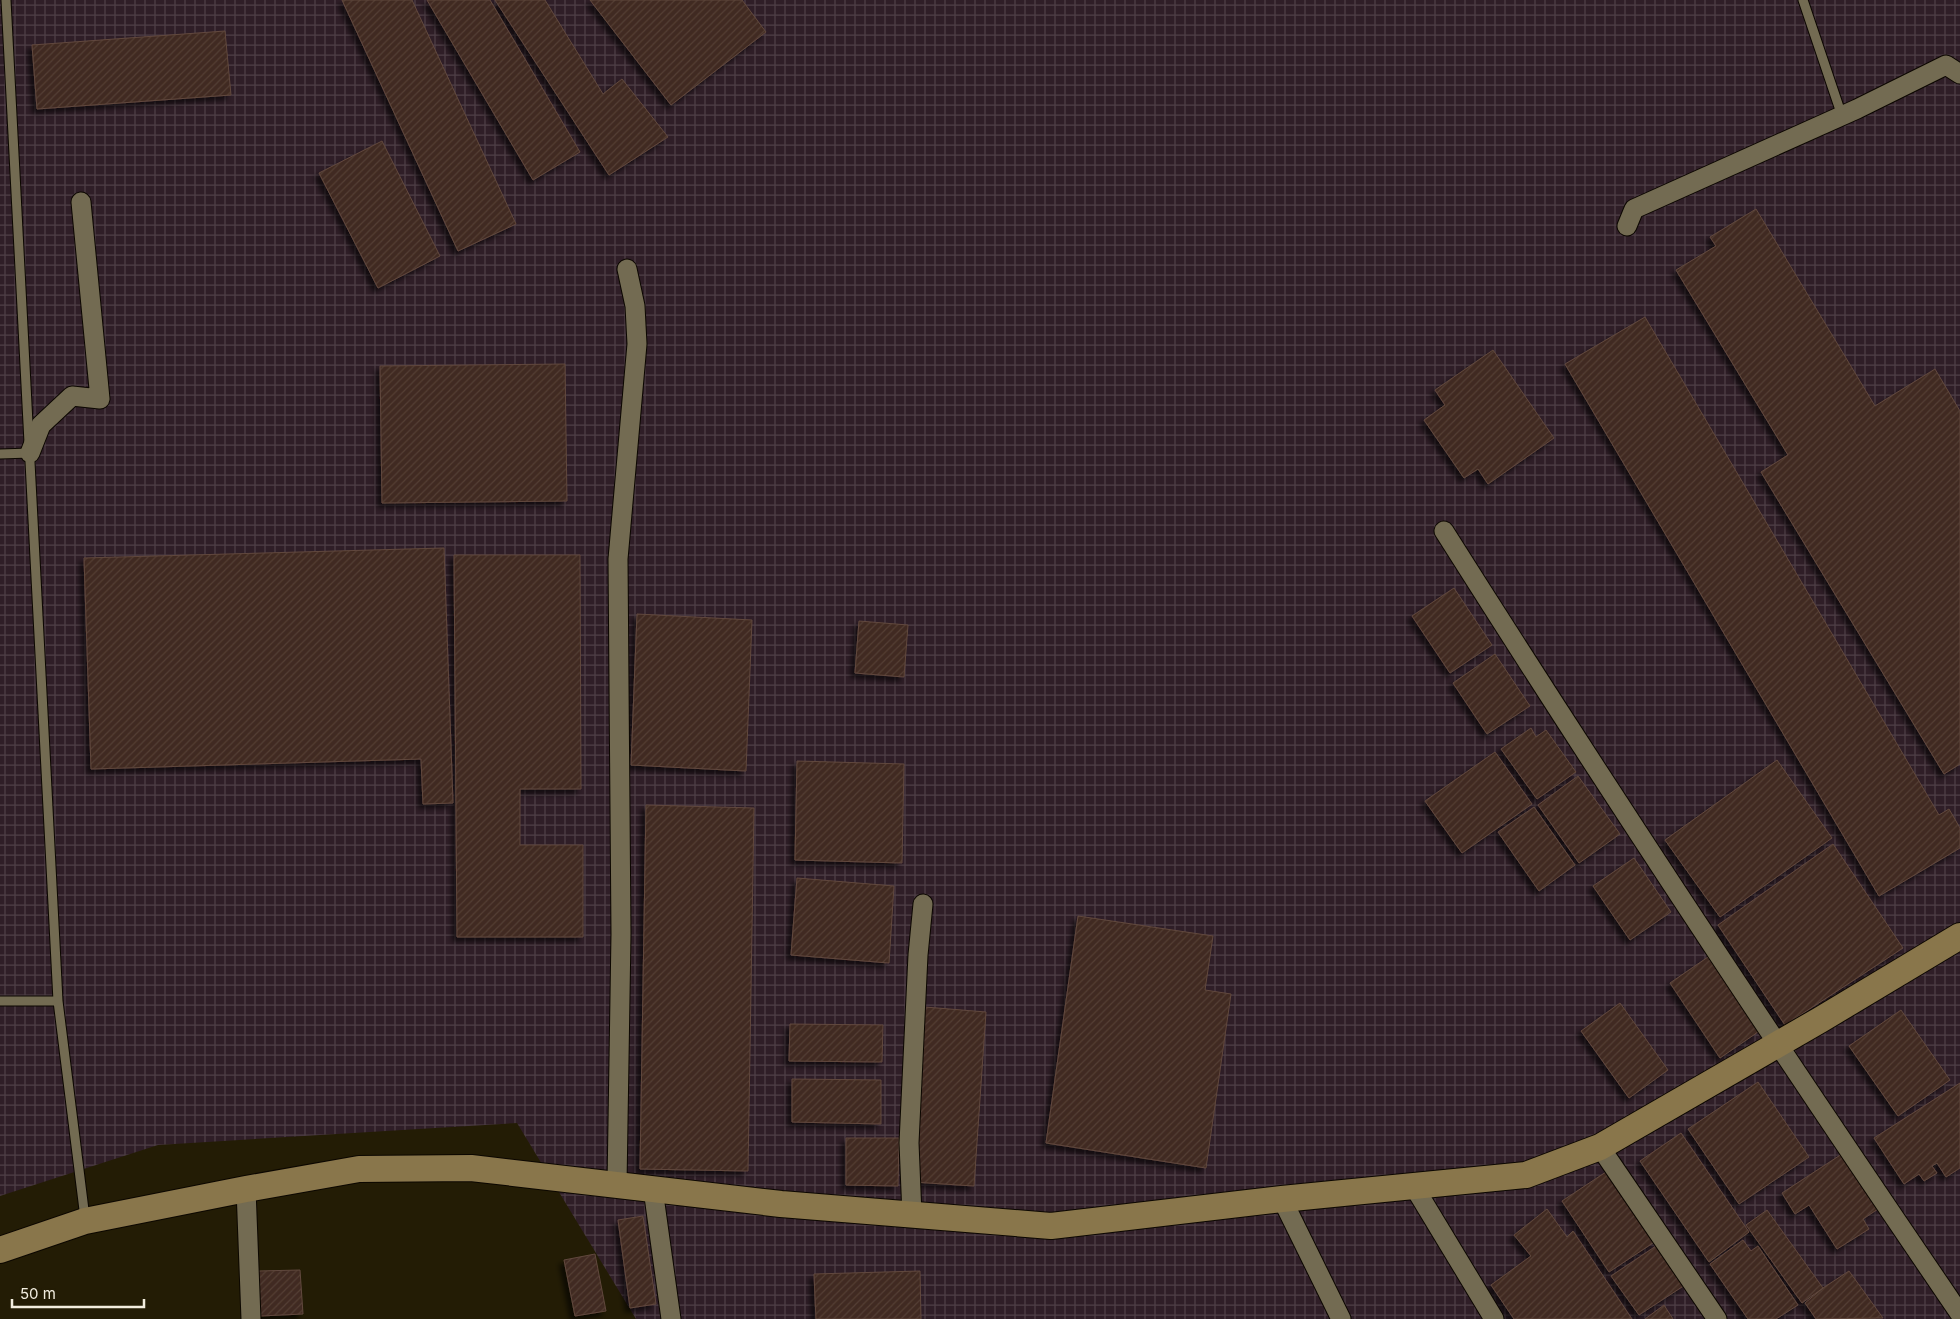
<svg xmlns="http://www.w3.org/2000/svg" width="1960" height="1319" font-family="Inter,sans-serif">
	<defs>
		<pattern id="industrial-grid" width="8" height="8" patternUnits="userSpaceOnUse" patternTransform="scale(1.25)"><rect width="8" height="8" fill="#2f1e27"/><path d="M0 4h8M4 0v8" fill="none" stroke="#4e3f46"/></pattern>
		<pattern id="building-hatch" width="6" height="6" patternUnits="userSpaceOnUse" patternTransform="scale(1.25)"><rect width="6" height="6" fill="#412a20"/><path d="M-1 1l2-2M0 6l6-6M5 7l2-2" fill="none" stroke="#543f35"/></pattern>
		<filter id="shadow"><feDropShadow dx="-4.5" dy="4.5" stdDeviation="2.5" flood-color="#0009"/></filter>
	</defs>
	<rect width="100%" height="100%" fill="#231c05"/>
	<path fill="url(#industrial-grid)" d="M0 0H1960V1319H636L517 1123 158 1145 0 1196Z"/>
	<path fill="url(#building-hatch)" stroke="#61483e" filter="url(#shadow)" d="M342 0H412L516 224 458 251Z
		M427 0H490L580 152 533 180Z
		M495 0H545L603 94 622 79 668 137 609 175Z
		M590 0H742L766 32 671 105Z
		M225 31 231 95 37 109 32 45Z
		M382 141 440 256 378 288 319 173Z
		M1756 209 1875 406 1935 369 1960 411V764L1944 774 1761 472 1788 455 1676 270 1716 246 1710 237Z
		M1645 317 1939 815 1949 809 1960 828V848L1879 896 1565 364Z
		M1493 350 1554 438 1488 484 1478 469 1464 478 1424 420 1445 405 1435 390Z
		M565 364 567 501 382 503 380 366Z
		M444 548 453 803 423 804 421 759 91 769 84 558Z
		M454 555H580L581 789H520V845H583V937H457Z
		M1454 588 1492 645 1450 673 1412 616Z
		M637 614 752 620 746 771 631 765Z
		M859 621 908 625 904 677 855 673Z
		M1495 654 1530 706 1487 734 1453 683Z
		M1531 728 1536 737 1546 730 1576 772 1537 799 1501 749Z
		M1495 752 1532 804 1462 853 1425 801Z
		M1777 760 1832 838 1720 917 1665 840Z
		M797 761 904 764 902 863 795 860Z
		M1578 776 1620 834 1579 863 1538 805Z
		M646 805 754 808 748 1171 640 1169Z
		M1534 807 1575 865 1539 891 1498 832Z
		M1833 844 1903 948 1785 1025 1718 925Z
		M1634 858 1671 912 1630 940 1593 886Z
		M797 878 894 886 889 963 791 955Z
		M1078 916 1213 936 1205 990 1231 994 1206 1168 1046 1143Z
		M1708 957 1758 1032 1720 1058 1670 983Z
		M1620 1003 1668 1070 1629 1098 1581 1031Z
		M925 1007 986 1012 974 1186 913 1182Z
		M1901 1010 1950 1080 1898 1116 1849 1046Z
		M790 1024 883 1025 882 1062 789 1061Z
		M792 1079 881 1080V1124L792 1122Z
		M1758 1082 1809 1157 1739 1204 1688 1129Z
		M1960 1083V1168L1946 1177 1937 1163 1932 1166 1937 1173 1924 1181 1919 1174 1904 1184 1874 1138Z
		M1681 1133 1749 1232 1709 1262 1640 1161Z
		M846 1138H899L898 1186 846 1185Z
		M1845 1152 1881 1207 1863 1219 1869 1229 1837 1249 1809 1205 1795 1214 1782 1193Z
		M1609 1170 1656 1241 1609 1272 1562 1201Z
		M1547 1209 1567 1237 1573 1231 1632 1319H1514L1491 1285 1531 1256 1514 1235Z
		M1767 1210 1823 1288 1802 1303 1746 1225Z
		M643 1216 656 1304 630 1308 618 1220Z
		M1743 1240 1751 1251 1758 1246 1798 1305 1776 1319H1748L1710 1264Z
		M1659 1244 1685 1285 1639 1315 1611 1276Z
		M595 1254 606 1311 575 1316 564 1260Z
		M300 1270 303 1314 260 1316 258 1271Z
		M920 1271 921 1319H816L814 1274Z
		M1849 1271 1883 1318 1816 1319 1805 1303 1823 1288Z
		M1664 1305 1673 1319H1645Z"/>
	<g fill="none" stroke-linecap="round" stroke-linejoin="round">
		<defs>
			<path id="lane" d="M6 0 58 1001 85 1218
				M1803 0 1842 116
				M0 454 30 453
				M0 1001H58"/>
			<path id="street" d="M1627 226 1634 209 1857 109 1946 65 1960 74
				M30 453 41 425 72 396 100 399 81 202
				M1444 531C1611 795 1784 1056 1960 1314
				M1600 1147 1717 1319
				M617 1185 621 934 618 559 637 344 635 306 627 269
				M1413 1185 1494 1319
				M246 1189 251 1319
				M653 1189 671 1319
				M1282 1199 1341 1319
				M912 1215 909 1143 918 955 923 904"/>
			<path id="secondary" d="M0 1250 85 1221 246 1189 359 1169 471 1168 781 1204 1051 1226 1282 1199 1526 1175 1600 1147 1820 1020 1960 936"/>
		</defs>
		<use href="#lane" stroke="#0c0700" stroke-width="11"/>
		<use href="#street" stroke="#0c0700" stroke-width="21"/>
		<use href="#secondary" stroke="#0c0700" stroke-width="28"/>
		<use href="#lane" stroke="#736b52" stroke-width="9"/>
		<use href="#street" stroke="#736b52" stroke-width="19"/>
		<use href="#secondary" stroke="#89764b" stroke-width="26"/>
	</g>
	<path d="M12 1299v8h132v-8" fill="none" stroke="#f2eddf" stroke-width="2.5"/>
	<text x="20" y="1299" font-size="15" fill="#f2eddf" stroke="#231c05" stroke-width="4" paint-order="stroke">50 m</text>
</svg>
